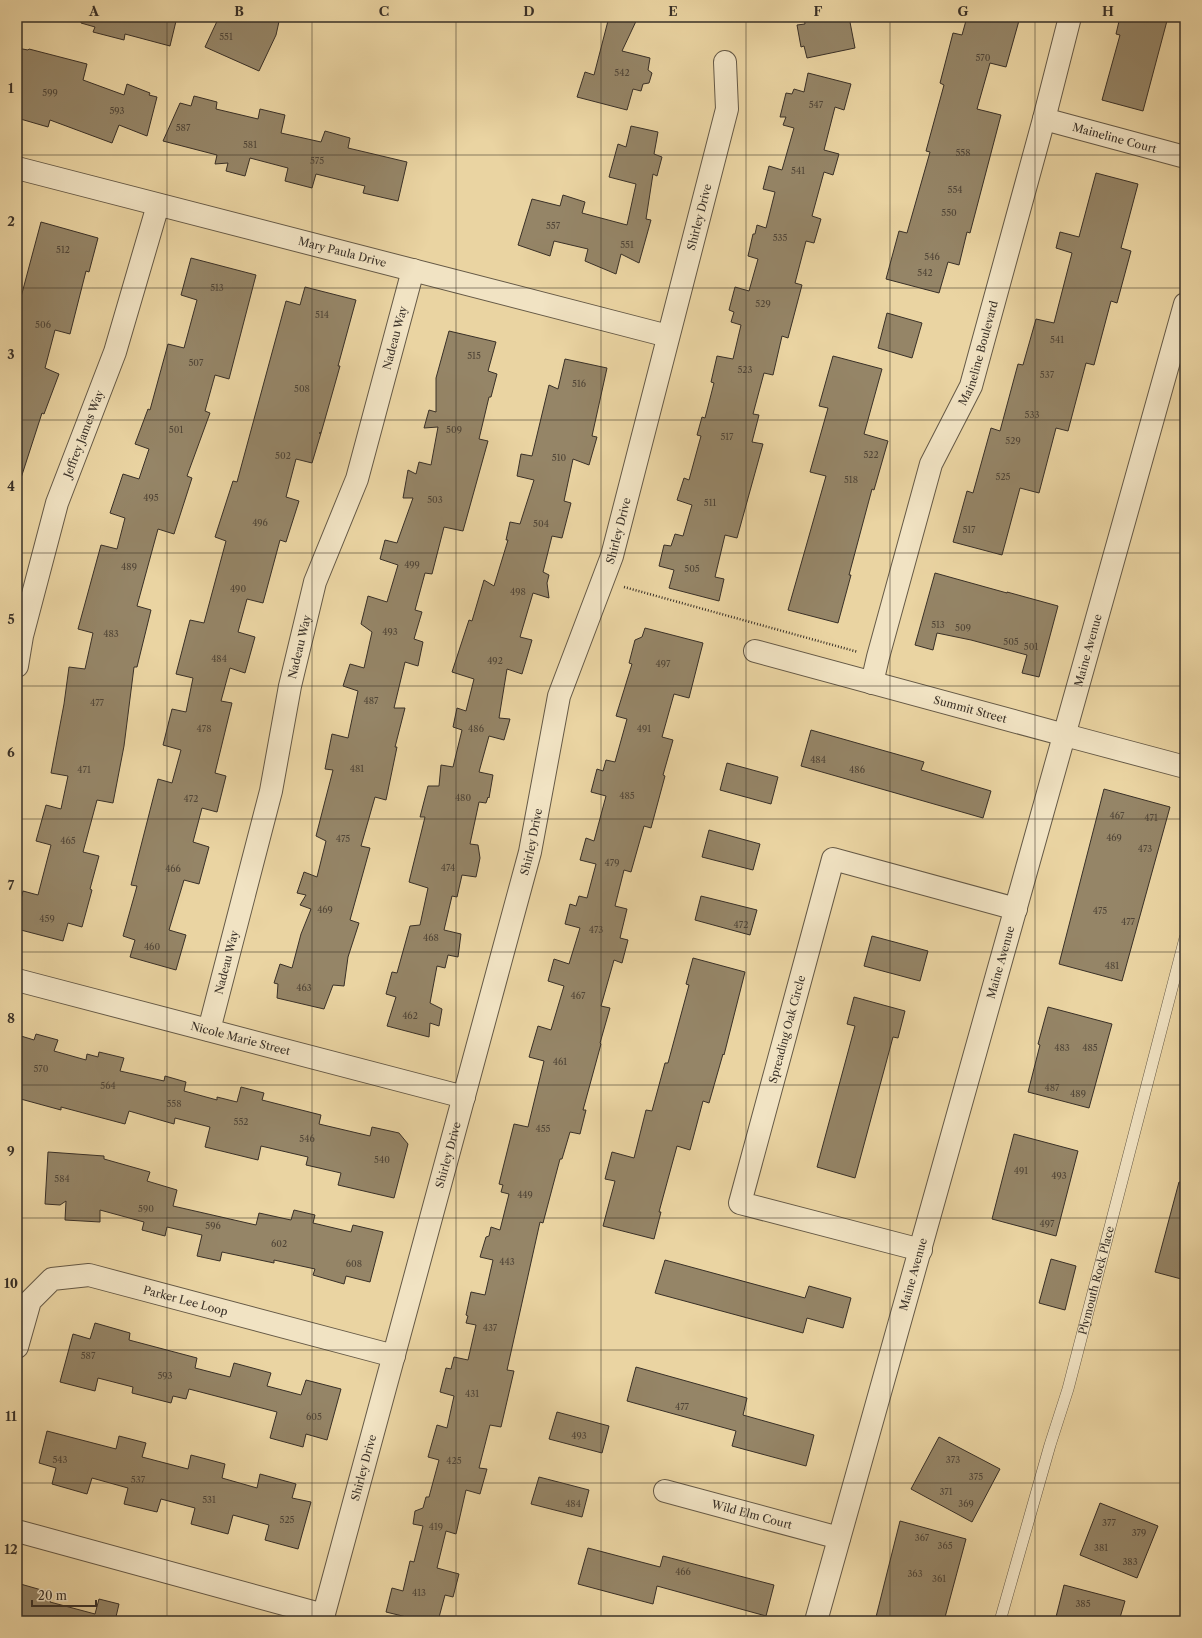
<svg xmlns="http://www.w3.org/2000/svg" width="1202" height="1638" font-family="'Libre Caslon Text',serif">
	<rect width="100%" height="100%" fill="#ead4a2"/>
	<filter id="stains"><feTurbulence type="fractalNoise" baseFrequency=".005" numOctaves="4"/><feColorMatrix values="0 0 0 0 .2 0 0 0 0 .09 0 0 0 0 .02 0 0 0 .5 -.17"/></filter>
	<radialGradient id="worn" r=".72"><stop offset=".6" stop-color="#630" stop-opacity="0"/><stop offset="1" stop-color="#630" stop-opacity=".3"/></radialGradient>
	<path fill="#958567" stroke="#393027" d="M81 17H177L170 46 125 34 124 40 93 32 95 27 81 23Z
		M219 17H280L276 35 259 71 205 47Z
		M609 17H638L622 51 650 58 648 70 652 73 649 83 643 84 641 91 633 89 627 110 577 97 585 72 594 75Z
		M804 17H849L855 48 807 58 804 46 801 47 797 25 805 24Z
		M967 17H1020L1006 67 990 63 977 109 1001 115 970 233 967 232 959 265 948 262 939 293 886 279 899 231 907 233 930 152 926 151 944 85 940 83 953 33 962 35Z
		M1120 17H1168L1143 111 1102 100 1120 35 1116 34Z
		M17 48 28 50 29 49 87 64 83 80 124 95 127 84 150 93 149 95 157 97 147 136 119 125 112 143 50 120 48 127 17 118Z
		M808 73 851 84 844 110 835 107 824 150 839 154 833 175 824 172 812 216 821 219 814 243 806 241 795 283 802 285 788 338 782 336 773 375 764 373 753 414 759 415 752 442 763 444 737 538 725 535 715 577 724 579 719 601 669 588 674 570 659 566 664 545 671 546 675 534 683 536 692 505 677 500 684 478 689 480 701 436 697 435 702 417 705 418 714 383 711 382 717 356 733 359 741 325 731 322 734 312 729 310 735 287 749 291 758 259 748 256 753 234H755L757 225 766 228 775 192 763 189 769 166 782 170 794 128 783 125 786 117H780L786 93 792 94 794 89 804 92Z
		M194 96 217 102 216 109 258 119 260 109 285 115 281 133 321 142 325 131 350 138 348 148 407 162 398 201 363 193 365 186 316 174 312 188 285 181 288 168 250 158 245 176 226 171 228 163 215 164 217 155 163 141 180 103 191 106Z
		M631 126 658 132 654 154 662 157 657 176 653 174 646 219 651 220 639 263 621 254 616 274 585 261 588 249 554 241 550 256 518 245 532 199 560 206 563 195 585 202 582 213 627 225 636 184 609 177 618 144 626 147Z
		M1096 173 1138 184 1121 248 1131 251 1117 303 1111 301 1094 365 1086 363 1068 431 1056 428 1039 493 1020 488 1002 555 953 542 967 491 973 493 991 428 1000 431 1018 364 1023 365 1036 319 1054 323 1072 253 1056 248 1060 232 1079 237Z
		M41 222 98 238 89 272 86 271 70 334 55 330 45 368 59 374 44 414 42 413 21 478 17 477V312Z
		M191 258 256 275 229 379 215 375 205 411 210 413 187 476 192 478 174 534 158 529 137 606 151 610 137 667H134L124 746 113 803 97 800 83 852 99 856 90 889 92 890 82 927 68 923 63 941 17 929V915L23 891 38 895 51 845 36 841 46 805 61 809 68 776 51 773 64 704 69 667 85 669 93 633 78 629 101 545 117 549 125 518 110 513 123 474 139 479 149 449 135 444 148 409 150 410 168 344 184 348 197 300 181 295Z
		M305 287 356 300 338 366H340L329 405 321 433H319H321L312 463 296 459 286 497 299 501 286 542 280 540 263 603 247 599 238 632 255 637 245 673 230 668 221 701 232 703 215 773 226 776 217 812 202 808 193 842 209 847 199 884 184 880 169 930 186 935 176 970 130 957 135 940 123 936 137 886 131 885 158 779 172 783 181 750 163 745 172 709 186 712 193 678 176 674 190 620 204 623 226 541 215 537 233 481 237 482 286 301 300 305Z
		M887 313 922 323 912 358 878 348Z
		M449 331 496 342 488 371 497 374 491 397H489L479 439 488 441 463 531 444 527 432 574 425 573 415 610 422 612 414 639 423 642 418 666 405 662 394 708H405L395 747H397L386 800 375 797 361 846 370 848 350 920 359 923 348 957 344 986 333 985 324 1009 277 998 278 984 274 983 280 964 292 968 301 934 311 909 300 905 306 895 297 893 304 872 317 877 326 841 316 836 333 770 325 769 332 734 348 738 358 691 343 686 350 664 364 668 372 632 361 624 368 596 387 602 398 565 380 559 385 540 397 543 413 498H403L408 470 416 474 419 462 431 465 438 427 424 428 429 410 436 412V378Z
		M833 356 882 369 864 434 888 441 874 490 872 489 849 575H851L838 623 788 610 826 476 810 472 828 408 819 406Z
		M565 359 607 368 592 436 597 437 589 465 573 459 564 501 571 503 562 538 552 536 543 572 549 575 547 583 549 598 533 593 520 637 532 640 522 674 507 669 499 718 510 719 504 740 489 736 479 772 493 775 489 798 488 797 486 803 479 802 470 844 478 845 480 858 476 877 462 875 457 897 452 896 444 930 461 934 458 957 448 955 445 968 437 966 430 1003 442 1009 439 1026 430 1023 429 1037 387 1026 396 997 386 994 392 972 397 973 410 926 420 925 428 888 409 882 425 817H420L428 786H439L441 765 453 767 462 730 453 727 457 708 466 711 474 679 452 672 469 620 472 621 484 580 494 586 508 540H506L510 522 520 524 534 480 517 476 521 454 532 456 549 385 558 389Z
		M935 573 1007 593V592L1058 606 1039 677 1022 673 1027 655 971 640 937 633 933 650 915 645Z
		M645 628 703 643 689 698 674 694 662 737 673 740 663 775 665 776 651 828 644 826 631 872 624 870 615 906 627 909 620 938 628 940 622 963 614 960 601 1006 610 1008 600 1043 601 1044 583 1110H586L580 1134 570 1132 562 1159H560L543 1223 540 1222 507 1370 514 1371 501 1427 490 1425 479 1468 487 1469 480 1494 466 1490 456 1534 446 1531 437 1568 459 1574 453 1597 445 1595 438 1621H423L386 1612 392 1588 403 1591 410 1561 414 1562 423 1526 413 1524 415 1511 423 1508 426 1497H429L439 1460 428 1457 437 1425 447 1428 454 1396 440 1392 446 1368 451 1369 454 1357 468 1360 476 1325 466 1323 468 1316 466 1315 471 1292 485 1295 493 1260 480 1257 486 1237 489 1236 491 1227 500 1230 509 1194 501 1192 503 1185 499 1184 514 1124 528 1127 544 1061 529 1057 538 1026 551 1030 564 986 548 981 554 959 569 964 580 928 565 924 570 904 576 906 579 896 587 898 596 864 580 860 586 838 594 841 606 796 591 792 597 769 603 771 606 760 615 762 627 719 616 716 632 664 629 663 635 640 642 637Z
		M811 730 924 762 921 770 991 791 983 818 801 766Z
		M727 763 778 777 771 804 720 790Z
		M1104 789 1170 807 1122 981 1059 964Z
		M709 830 760 844 753 870 702 857Z
		M701 896 757 910 750 935 695 920Z
		M872 936 928 951 920 981 864 966Z
		M693 958 745 972 724 1055 723 1054 709 1103 703 1101 690 1150 677 1146 659 1212H661L654 1239 603 1226 615 1181 605 1179 612 1152 634 1158 646 1110 652 1111 665 1063H668L689 985 686 984Z
		M854 997 905 1011 898 1038 893 1037 855 1178 817 1167 855 1026 847 1024Z
		M1048 1007 1112 1024 1089 1108 1028 1092 1040 1045 1038 1044Z
		M36 1034 58 1040 54 1051 86 1060 87 1054 98 1057 99 1052 124 1058 120 1071 164 1081 165 1076 186 1082 184 1091 217 1100V1097L237 1102 241 1087 264 1093 262 1100 321 1115 319 1124 370 1136 372 1127 399 1133 408 1144 394 1198 338 1185 341 1173 306 1165 308 1157 261 1146 258 1160 205 1147 210 1127 175 1118 174 1124 129 1111 125 1124 61 1107V1110L17 1098V1051L21 1036 34 1040Z
		M1014 1134 1078 1151 1056 1236 992 1219Z
		M48 1152 104 1156V1159L150 1172 147 1181 177 1190 173 1206 256 1225 259 1213 291 1220 294 1210 315 1215 313 1223 351 1232 353 1225 383 1232 370 1282 346 1276 344 1284 313 1275 315 1269 274 1260V1263L222 1252 220 1261 197 1256 202 1235 167 1227 165 1236 142 1230 144 1222 100 1210V1222L65 1220 66 1201 60 1205 45 1204Z
		M1179 1182H1185V1280L1155 1272Z
		M1051 1259 1076 1266 1065 1310 1039 1303Z
		M665 1260 805 1298 809 1286 851 1298 843 1328 807 1318 803 1333 655 1293Z
		M95 1323 130 1333 129 1340 197 1358 195 1368 230 1377 234 1363 271 1373 267 1386 301 1395 306 1380 341 1389 327 1440 306 1434 303 1447 270 1438 277 1412 189 1389 186 1399 173 1396 171 1403 132 1393 133 1387 98 1378 95 1391 60 1382 73 1334 90 1339Z
		M636 1367 747 1398 743 1415 814 1435 806 1466 732 1446 736 1431 627 1401Z
		M557 1412 609 1426 602 1453 549 1439Z
		M47 1431 116 1449 119 1436 146 1443 142 1457 188 1469 191 1455 225 1464 222 1478 257 1488 260 1474 296 1484 292 1498 311 1502 298 1549 265 1540 269 1525 233 1515 228 1534 191 1524 195 1508 161 1499 157 1512 124 1504 128 1488 92 1478 87 1494 52 1484 56 1468 39 1463Z
		M939 1437 1000 1469 972 1522 911 1489Z
		M539 1477 589 1490 582 1517 531 1504Z
		M1100 1503 1158 1526 1137 1578 1080 1555Z
		M900 1521 966 1539 944 1621H875Z
		M588 1548 660 1567 663 1556 774 1585 766 1616 657 1586 653 1604 578 1584Z
		M17 1583 52 1593 50 1602 95 1614 99 1599 119 1604 115 1621H17Z
		M1064 1585 1125 1601 1119 1621H1055Z"/>
	<g fill="none" stroke-linecap="round" stroke-linejoin="round">
		<defs>
			<g id="service">
				<path id="s1" d="M1000 1621 1050 1445 1068 1389 1185 938"/>
			</g>
			<g id="minor">
				<path id="s2" d="M1044 119 1185 157"/>
				<path id="s3" d="M17 168 668 336"/>
				<path id="s4" d="M755 651 1065 735"/>
				<path id="s5" d="M17 666 22 636 57 503 115 352 158 205"/>
				<path id="s6" d="M872 683 878 657 931 464 971 386 1044 119 1070 17"/>
				<path id="s7" d="M17 980 464 1097"/>
				<path id="s8" d="M209 1030 271 791 290 686 315 582 357 479 413 270"/>
				<path id="s9" d="M921 1250 740 1203 833 859 1016 909"/>
				<path id="s10" d="M17 1347 30 1301 52 1279 89 1275 394 1356"/>
				<path id="s11" d="M665 1491 839 1538"/>
				<path d="M17 1531 324 1615"/>
				<path id="s12" d="M322 1621 530 852 559 696 612 556 727 109 725 62"/>
			</g>
			<g id="tertiary">
				<path d="M1065 735 1185 767"/>
				<path id="s13" d="M816 1621 1185 304"/>
			</g>
		</defs>
		<use href="#service" stroke="#655946" stroke-width="12"/>
		<use href="#minor" stroke="#655946" stroke-width="24"/>
		<use href="#tertiary" stroke="#655946" stroke-width="24"/>
		<path stroke="#393027" stroke-width="2.5" stroke-dasharray="1 2" stroke-linecap="butt" d="M624 587 858 652"/>
		<use href="#service" stroke="#f1e3c3" stroke-width="11"/>
		<use href="#minor" stroke="#f1e3c3" stroke-width="22"/>
		<use href="#tertiary" stroke="#f1e3c3" stroke-width="22"/>
	</g>
	<path fill="none" stroke="#393027" stroke-width="1" stroke-opacity="0.55" d="M167 17V1621M312 17V1621M456 17V1621M601 17V1621M746 17V1621M890 17V1621M1035 17V1621M17 155H1185M17 288H1185M17 420H1185M17 553H1185M17 686H1185M17 819H1185M17 952H1185M17 1085H1185M17 1218H1185M17 1350H1185M17 1483H1185"/>
	<g text-anchor="middle" dominant-baseline="central" stroke-width="3" stroke-linejoin="round" paint-order="stroke">
		<g font-size="9" fill="#504537">
			<text x="226" y="36">551</text>
			<text x="983" y="57">570</text>
			<text x="622" y="72">542</text>
			<text x="50" y="92">599</text>
			<text x="816" y="104">547</text>
			<text x="117" y="110">593</text>
			<text x="183" y="127">587</text>
			<text x="250" y="144">581</text>
			<text x="963" y="152">558</text>
			<text x="317" y="160">575</text>
			<text x="798" y="170">541</text>
			<text x="955" y="189">554</text>
			<text x="949" y="212">550</text>
			<text x="553" y="225">557</text>
			<text x="780" y="237">535</text>
			<text x="627" y="244">551</text>
			<text x="63" y="249">512</text>
			<text x="932" y="256">546</text>
			<text x="925" y="272">542</text>
			<text x="217" y="287">513</text>
			<text x="763" y="303">529</text>
			<text x="322" y="314">514</text>
			<text x="43" y="324">506</text>
			<text x="1057" y="339">541</text>
			<text x="474" y="355">515</text>
			<text x="196" y="362">507</text>
			<text x="745" y="369">523</text>
			<text x="1047" y="374">537</text>
			<text x="579" y="383">516</text>
			<text x="302" y="388">508</text>
			<text x="1032" y="414">533</text>
			<text x="176" y="429">501</text>
			<text x="454" y="429">509</text>
			<text x="727" y="436">517</text>
			<text x="1013" y="440">529</text>
			<text x="871" y="454">522</text>
			<text x="283" y="455">502</text>
			<text x="559" y="457">510</text>
			<text x="1003" y="476">525</text>
			<text x="851" y="479">518</text>
			<text x="151" y="497">495</text>
			<text x="435" y="499">503</text>
			<text x="710" y="502">511</text>
			<text x="260" y="522">496</text>
			<text x="541" y="523">504</text>
			<text x="969" y="529">517</text>
			<text x="412" y="564">499</text>
			<text x="129" y="566">489</text>
			<text x="692" y="568">505</text>
			<text x="238" y="588">490</text>
			<text x="518" y="591">498</text>
			<text x="938" y="624">513</text>
			<text x="963" y="627">509</text>
			<text x="390" y="631">493</text>
			<text x="111" y="633">483</text>
			<text x="1011" y="641">505</text>
			<text x="1031" y="646">501</text>
			<text x="219" y="658">484</text>
			<text x="495" y="660">492</text>
			<text x="663" y="663">497</text>
			<text x="371" y="700">487</text>
			<text x="97" y="702">477</text>
			<text x="204" y="728">478</text>
			<text x="476" y="728">486</text>
			<text x="644" y="728">491</text>
			<text x="818" y="759">484</text>
			<text x="357" y="768">481</text>
			<text x="84" y="769">471</text>
			<text x="857" y="769">486</text>
			<text x="627" y="795">485</text>
			<text x="463" y="797">480</text>
			<text x="191" y="798">472</text>
			<text x="1117" y="815">467</text>
			<text x="1151" y="817">471</text>
			<text x="1114" y="837">469</text>
			<text x="343" y="838">475</text>
			<text x="68" y="840">465</text>
			<text x="1145" y="848">473</text>
			<text x="612" y="862">479</text>
			<text x="448" y="867">474</text>
			<text x="173" y="868">466</text>
			<text x="325" y="909">469</text>
			<text x="1100" y="910">475</text>
			<text x="47" y="918">459</text>
			<text x="1128" y="921">477</text>
			<text x="741" y="924">472</text>
			<text x="596" y="929">473</text>
			<text x="431" y="937">468</text>
			<text x="152" y="946">460</text>
			<text x="1112" y="965">481</text>
			<text x="304" y="987">463</text>
			<text x="578" y="995">467</text>
			<text x="410" y="1015">462</text>
			<text x="1062" y="1047">483</text>
			<text x="1090" y="1047">485</text>
			<text x="560" y="1061">461</text>
			<text x="41" y="1068">570</text>
			<text x="108" y="1085">564</text>
			<text x="1052" y="1087">487</text>
			<text x="1078" y="1093">489</text>
			<text x="174" y="1103">558</text>
			<text x="241" y="1121">552</text>
			<text x="543" y="1128">455</text>
			<text x="307" y="1138">546</text>
			<text x="382" y="1159">540</text>
			<text x="1021" y="1170">491</text>
			<text x="1059" y="1175">493</text>
			<text x="62" y="1178">584</text>
			<text x="525" y="1194">449</text>
			<text x="146" y="1208">590</text>
			<text x="1047" y="1223">497</text>
			<text x="213" y="1225">596</text>
			<text x="279" y="1243">602</text>
			<text x="507" y="1261">443</text>
			<text x="354" y="1263">608</text>
			<text x="490" y="1327">437</text>
			<text x="88" y="1355">587</text>
			<text x="165" y="1375">593</text>
			<text x="472" y="1393">431</text>
			<text x="682" y="1406">477</text>
			<text x="314" y="1416">605</text>
			<text x="579" y="1435">493</text>
			<text x="60" y="1459">543</text>
			<text x="953" y="1459">373</text>
			<text x="454" y="1460">425</text>
			<text x="976" y="1476">375</text>
			<text x="138" y="1479">537</text>
			<text x="946" y="1491">371</text>
			<text x="209" y="1499">531</text>
			<text x="573" y="1503">484</text>
			<text x="966" y="1503">369</text>
			<text x="287" y="1519">525</text>
			<text x="1109" y="1522">377</text>
			<text x="436" y="1526">419</text>
			<text x="1139" y="1532">379</text>
			<text x="922" y="1537">367</text>
			<text x="945" y="1545">365</text>
			<text x="1101" y="1547">381</text>
			<text x="1130" y="1561">383</text>
			<text x="683" y="1571">466</text>
			<text x="915" y="1573">363</text>
			<text x="939" y="1578">361</text>
			<text x="419" y="1592">413</text>
			<text x="1083" y="1603">385</text>
		</g>
		<g font-size="11" fill="#393027" stroke="#f1e3c3">
			<text stroke="none"><textPath href="#s2" startOffset="73">Maineline Court</textPath></text>
			<text stroke="none"><textPath href="#s12" startOffset="1455">Shirley Drive</textPath></text>
			<text stroke="none"><textPath href="#s3" startOffset="336">Mary Paula Drive</textPath></text>
			<text stroke="none"><textPath href="#s8" startOffset="718">Nadeau Way</textPath></text>
			<text stroke="none"><textPath href="#s6" startOffset="348">Maineline Boulevard</textPath></text>
			<text stroke="none"><textPath href="#s5" startOffset="242">Jeffrey James Way</textPath></text>
			<text stroke="none"><textPath href="#s12" startOffset="1131">Shirley Drive</textPath></text>
			<text stroke="none"><textPath href="#s8" startOffset="394">Nadeau Way</textPath></text>
			<text stroke="none"><textPath href="#s13" startOffset="1008">Maine Avenue</textPath></text>
			<text stroke="none"><textPath href="#s4" startOffset="223">Summit Street</textPath></text>
			<text stroke="none"><textPath href="#s12" startOffset="807">Shirley Drive</textPath></text>
			<text stroke="none"><textPath href="#s8" startOffset="70">Nadeau Way</textPath></text>
			<text stroke="none"><textPath href="#s13" startOffset="684">Maine Avenue</textPath></text>
			<text stroke="none"><textPath href="#s9" startOffset="367">Spreading Oak Circle</textPath></text>
			<text stroke="none"><textPath href="#s7" startOffset="231">Nicole Marie Street</textPath></text>
			<text stroke="none"><textPath href="#s12" startOffset="483">Shirley Drive</textPath></text>
			<text stroke="none"><textPath href="#s13" startOffset="360">Maine Avenue</textPath></text>
			<text stroke="none"><textPath href="#s1" startOffset="354">Plymouth Rock Place</textPath></text>
			<text stroke="none"><textPath href="#s10" startOffset="216">Parker Lee Loop</textPath></text>
			<text stroke="none"><textPath href="#s12" startOffset="159">Shirley Drive</textPath></text>
			<text stroke="none"><textPath href="#s11" startOffset="90">Wild Elm Court</textPath></text>
		</g>
	</g>
	<rect width="1202" height="1638" fill="none" stroke="#ead4a2" stroke-width="44"/>
	<path d="M32 1600v6h64v-6" fill="none" stroke="#393027" stroke-width="2"/>
	<text x="38" y="1600" font-size="12" fill="#393027" stroke="#f1e3c3" stroke-width="3" paint-order="stroke">20 m</text>
	<rect x="22" y="22" width="1158" height="1594" fill="none" stroke="#393027" stroke-width="1.5"/>
	<g font-size="13" text-anchor="middle" font-weight="bold" fill="#393027">
		<text x="94" y="16">A</text>
		<text x="239" y="16">B</text>
		<text x="384" y="16">C</text>
		<text x="529" y="16">D</text>
		<text x="673" y="16">E</text>
		<text x="818" y="16">F</text>
		<text x="963" y="16">G</text>
		<text x="1108" y="16">H</text>
		<text x="11" y="93">1</text>
		<text x="11" y="226">2</text>
		<text x="11" y="359">3</text>
		<text x="11" y="491">4</text>
		<text x="11" y="624">5</text>
		<text x="11" y="757">6</text>
		<text x="11" y="890">7</text>
		<text x="11" y="1023">8</text>
		<text x="11" y="1156">9</text>
		<text x="11" y="1288">10</text>
		<text x="11" y="1421">11</text>
		<text x="11" y="1554">12</text>
	</g>
	<rect width="100%" height="100%" filter="url(#stains)"/>
	<rect width="100%" height="100%" fill="url(#worn)"/>
</svg>
